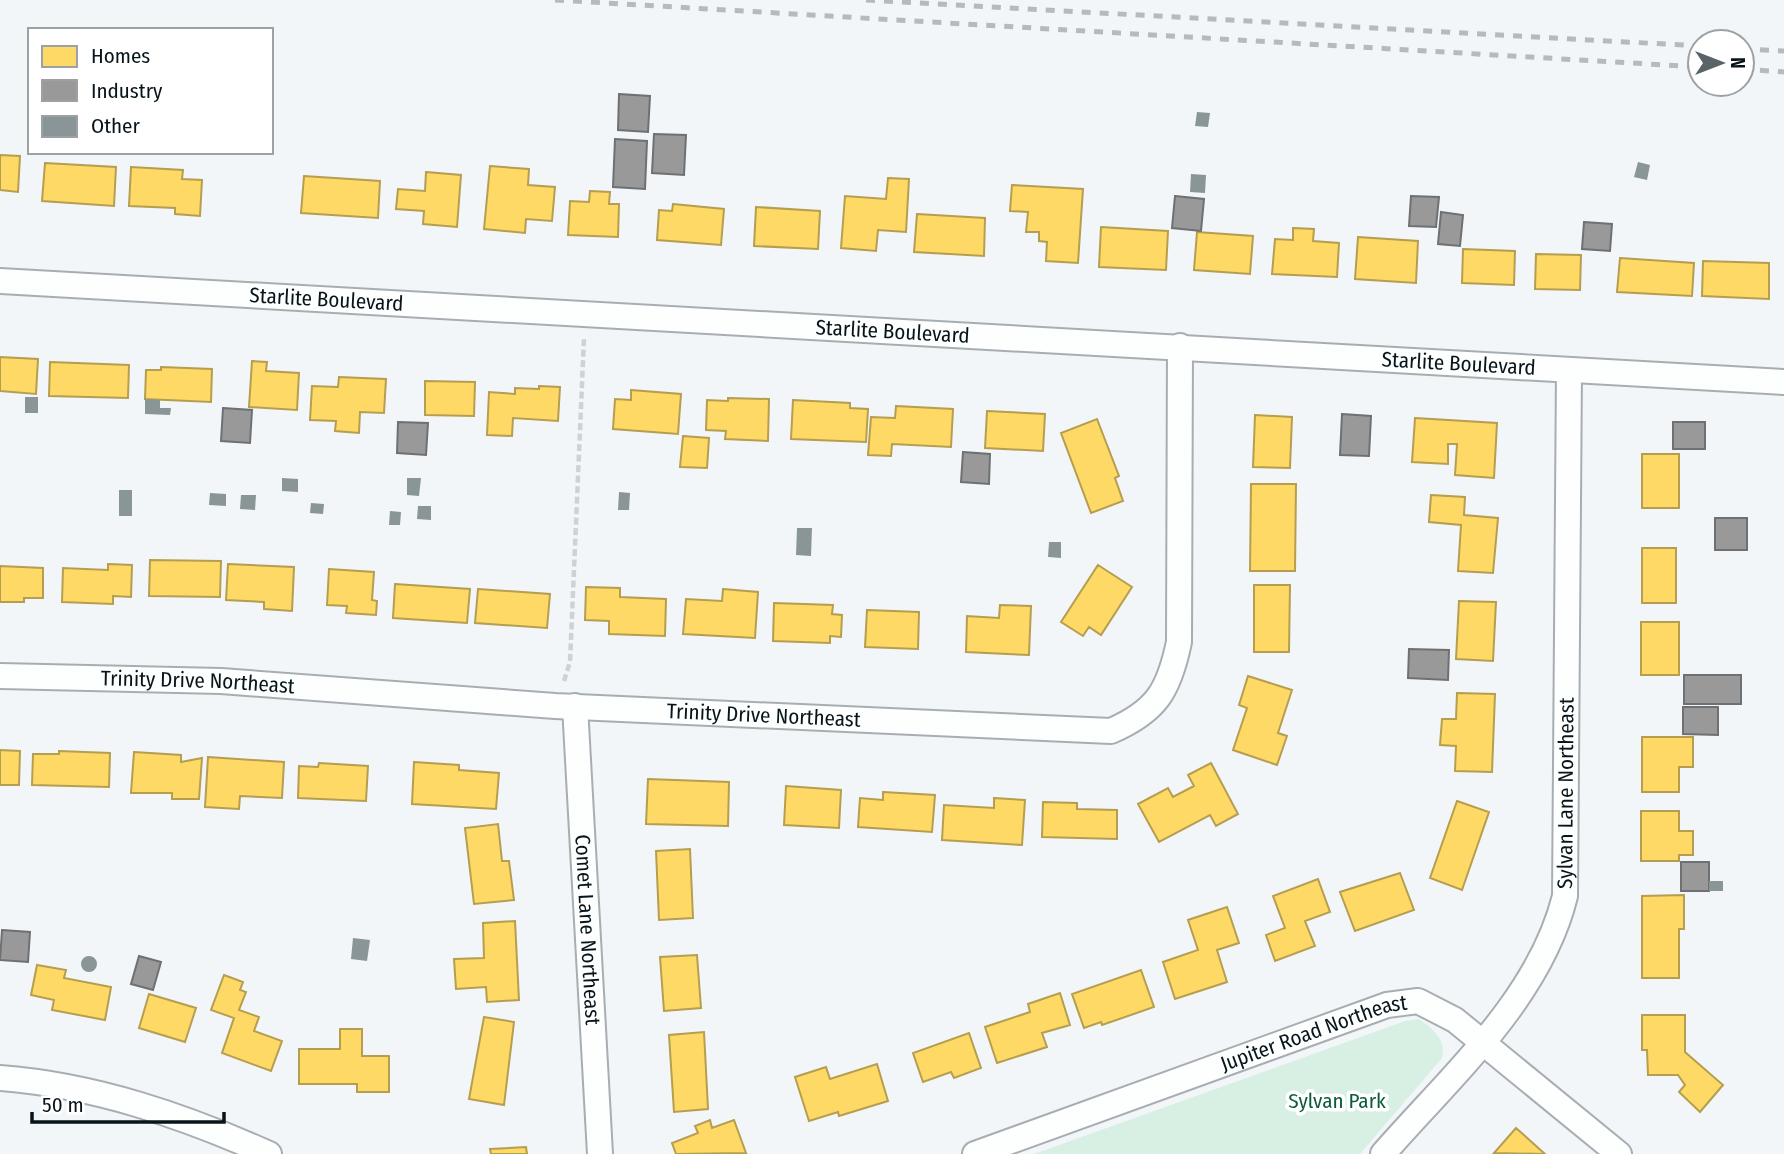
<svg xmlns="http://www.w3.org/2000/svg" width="1784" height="1154" font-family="'Fira Sans Condensed',sans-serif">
	<rect width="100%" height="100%" fill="#f3f6f8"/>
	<path fill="#d8f0e4" d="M1419 1019C1432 1028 1447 1040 1442 1058L1360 1154H1034L1405 1021Z"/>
	<path fill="#ffd966" stroke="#b59e50" stroke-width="2" d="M0 155 20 156 18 192 0 190Z
		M45 163 116 167 114 206 42 201Z
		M490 166 529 169 528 185 555 187 552 221 526 219 525 233 484 229Z
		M131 167 183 170 182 179 202 180 200 216 175 214V208L129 206Z
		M426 172 461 175 457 227 423 224 424 211 396 209 398 189 425 191Z
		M304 176 380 181 378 218 301 213Z
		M888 178 909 179 906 232 878 230 876 251 841 248 845 196 886 199Z
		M1012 185 1083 189 1078 263 1046 261 1047 242 1039 241V232H1026L1028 212 1010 211Z
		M590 191 610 192 609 204H619L618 237 568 235 570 201 589 202Z
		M673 204 724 209 721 245 657 240 659 210 672 211Z
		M756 207 820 211 818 249 754 246Z
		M917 214 985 218 984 256 914 252Z
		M1101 227 1168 231 1166 270 1099 267Z
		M1293 228 1314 229 1313 241 1339 243 1337 277 1272 274 1275 239 1293 240Z
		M1197 232 1253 236 1250 274 1194 270Z
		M1358 237 1418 241 1416 283 1355 279Z
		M1463 249 1515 251 1514 285 1462 283Z
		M1536 254 1581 255 1580 290 1535 289Z
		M1620 258 1694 263 1692 296 1617 292Z
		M1703 261 1769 263V299L1702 296Z
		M0 357 38 359 36 394 0 391Z
		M252 361 267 362 266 371 299 373 297 410 249 407Z
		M50 362 129 365 128 398 49 396Z
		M161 367 212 369 211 402 145 399 146 370H161Z
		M339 377 386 379 384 413 360 412 359 433 335 431 336 421 310 420 312 386 338 387Z
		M425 381 475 382 474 416 425 415Z
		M539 386 560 387 558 421 513 418 512 436 487 435 489 392 515 394V388L539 389Z
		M631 390 681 394 678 434 613 429 615 399 631 400Z
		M728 398 769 399 768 441 725 439 726 431 706 430 707 400 728 401Z
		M793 400 850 403V408L868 409 866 442 791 439Z
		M896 406 953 409 951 447 892 444 891 456 868 455 871 417 895 418Z
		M987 411 1045 414 1043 451 985 448Z
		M1255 415 1292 417 1290 468 1253 467Z
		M1415 418 1497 423 1494 478 1455 475 1457 444H1448V464L1412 462Z
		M1097 419 1119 476 1115 478 1123 501 1091 513 1061 433Z
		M683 436 709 438 707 468 680 467Z
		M1642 454H1679V508H1642Z
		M1251 484H1296L1295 571H1250Z
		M1431 495 1465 497 1464 515 1498 518 1493 573 1458 571 1461 525 1429 522Z
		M1642 548H1676V603H1642Z
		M150 560 221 561 220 597 149 596Z
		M108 564 132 565 131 597 113 596V604L62 602 63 568 108 570Z
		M228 564 294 567 292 611 264 609V602L226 600Z
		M1098 565 1132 587 1101 635 1089 627 1083 636 1061 622Z
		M0 566 43 568V598H24V602H0Z
		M329 569 374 572 372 600 377 601 376 615 346 613 347 606 327 605Z
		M395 584 470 589 467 623 393 618Z
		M1254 585H1290L1289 652H1254Z
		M586 587 620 588V597L666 599 665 636 609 634V621L585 620Z
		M478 589 550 594 547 628 475 623Z
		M723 589 758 592 755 638 683 634 686 599 722 601Z
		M1459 601 1496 602 1493 661 1456 659Z
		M774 603 833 605 832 614 842 615 841 637 830 636V643L773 641Z
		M1000 605 1031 606 1029 655 966 652 967 616 999 618Z
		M867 610 919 612 918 649 865 647Z
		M1641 622H1679V675H1641Z
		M1248 676 1292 690 1278 733 1287 736 1277 765 1233 750 1247 708 1239 705Z
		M1457 693 1495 694 1492 772 1455 771 1456 746 1440 745 1442 719H1456Z
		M1642 737H1693V767H1679V792H1642Z
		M0 750 20 751 19 785H0Z
		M59 751 110 753 109 787 32 785 33 754H59Z
		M134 752 181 755V762L202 758 199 799H172V793H131Z
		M208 757 284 762 282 798 240 796 239 809 205 807Z
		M414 762 459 765V770L499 773 496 809 412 804Z
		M319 763 368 766 366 801 298 798 299 766 318 767Z
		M1211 763 1238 814 1216 826 1210 815 1159 842 1138 804 1168 788 1173 797 1194 786 1188 775Z
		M648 779 729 782 728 826 646 824Z
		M786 786 841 790 839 828 784 825Z
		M883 792 935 795 932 832 858 827 860 798 883 800Z
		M994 798 1025 800 1022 845 942 840 944 805 994 808Z
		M1457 801 1489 812 1462 890 1430 878Z
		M1043 802 1077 803V809L1117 810V839L1042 837Z
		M1641 811H1679V831H1693V855H1679V861H1641Z
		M498 824 502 861H509L514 900 474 904 465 828Z
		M690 849 693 918 659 920 656 851Z
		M1400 873 1414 910 1355 931 1340 892Z
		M1318 879 1330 912 1305 921 1315 946 1275 961 1266 935 1285 928 1273 896Z
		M1684 895V929H1679V978H1642V896Z
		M1227 907 1239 943 1217 950 1227 982 1175 999 1163 962 1198 950 1188 920Z
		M515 921 519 1000 487 1002 486 987 456 989 454 959 484 958 483 923Z
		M697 955 701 1008 664 1011 660 957Z
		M37 965 66 970 64 978 111 987 105 1020 52 1010 54 1000 31 995Z
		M1141 970 1154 1007 1102 1025 1101 1022 1084 1028 1072 994Z
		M224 975 243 982 240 990 246 992 239 1010 259 1017 254 1031 282 1041 271 1071 222 1053 234 1018 211 1010Z
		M1060 993 1070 1025 1042 1033 1047 1047 997 1063 985 1027 1030 1012 1028 1004Z
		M149 994 196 1008 185 1042 139 1028Z
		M1642 1015H1685V1052L1723 1085 1700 1112 1679 1092 1685 1085 1678 1075H1648L1647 1050H1642Z
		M484 1017 514 1022 504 1105 469 1099Z
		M340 1029H362V1056H389V1092H357V1084H299V1049H340Z
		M704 1032 708 1109 674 1112 669 1035Z
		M969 1033 981 1068 954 1078 951 1072 923 1082 913 1053Z
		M877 1064 888 1101 839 1116 838 1112 809 1121 795 1077 826 1067 830 1079Z
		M710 1120 712 1128 734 1120 746 1153 676 1154 672 1143 698 1133 695 1126Z
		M1516 1128 1545 1154 1494 1153Z
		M526 1147 527 1154H491L490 1149Z"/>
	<path fill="#999" stroke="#6d7173" stroke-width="2" d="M619 94 650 96 648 132 618 130Z
		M654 134 686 135 684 175 652 173Z
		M615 139 647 141 645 189 613 187Z
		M1175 196 1204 199 1201 231 1172 228Z
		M1411 196 1439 197 1436 227 1409 226Z
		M1441 212 1463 215 1460 246 1438 244Z
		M1584 222 1612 224 1610 251 1582 249Z
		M223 408 252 410 250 443 221 441Z
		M1342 414 1371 416 1369 456 1340 455Z
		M398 422 428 423 426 455 397 453Z
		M1673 422H1705V449H1673Z
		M963 452 990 454 989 484 961 482Z
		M1715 518H1747V550H1715Z
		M1409 649 1449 650 1448 680 1408 678Z
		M1684 675H1741V704H1684Z
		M1683 707H1718V735L1683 734Z
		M1681 862H1709V891H1681Z
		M2 930 30 932 28 962 0 960Z
		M139 956 161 962 153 990 131 984Z"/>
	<path fill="#899596" d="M1197 112 1210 113 1208 127 1195 126Z
		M1638 162 1650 165 1647 180 1634 177Z
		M1191 174 1206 175 1205 193 1190 192Z
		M25 397H38V413H25Z
		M145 399 160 400V408H171L170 415 145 414Z
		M282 478 298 479V492L282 491Z
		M407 478H421L419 496 407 495Z
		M119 490H132V516H119Z
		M619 492 630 493 629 510H618Z
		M210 493 226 494V506L209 505Z
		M241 495H256L255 510 240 509Z
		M311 503 324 504 323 514 310 513Z
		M418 506H431V520L417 519Z
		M390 511 401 512 400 525H389Z
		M797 528H812L811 556 796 555Z
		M1049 542H1061V558L1048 557Z
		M1709 881H1723V891H1709Z
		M353 938 370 940 367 961 351 959Z
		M81 964a8 8 0 1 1 16 0a8 8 0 1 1-16 0Z"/>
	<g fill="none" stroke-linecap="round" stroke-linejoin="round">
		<defs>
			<g id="street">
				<path id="s1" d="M0 281 1784 382"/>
				<path id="s2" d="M0 676 221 681 555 706 1111 731C1157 711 1169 690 1179 642L1180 346"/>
				<path id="s3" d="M575 706 600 1154"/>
				<path d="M0 1078C94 1085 184 1116 269 1154"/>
				<path id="s4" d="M975 1154 1387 1005 1418 1001 1455 1020 1619 1154"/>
				<path id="s5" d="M1383 1154C1450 1077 1540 998 1565 896L1569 370"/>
			</g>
		</defs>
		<use href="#street" stroke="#a7aeb3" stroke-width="28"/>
		<path stroke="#cfd1d3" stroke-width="4.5" stroke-dasharray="7 3.5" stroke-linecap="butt" d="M564 681 570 662 584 338"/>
		<use href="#street" stroke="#fdfefe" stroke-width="24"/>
		<path stroke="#b7b9ba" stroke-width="5" stroke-dasharray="9 9" stroke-linecap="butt" d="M555 0 1700 67
			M866 0 1700 46
			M1742 49 1784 51
			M1742 69 1784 72"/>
	</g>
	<g text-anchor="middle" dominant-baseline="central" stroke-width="7" stroke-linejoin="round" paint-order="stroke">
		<g font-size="21" fill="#07151b" stroke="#fff">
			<text stroke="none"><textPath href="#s1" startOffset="327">Starlite Boulevard</textPath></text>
			<text stroke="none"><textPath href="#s1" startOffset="894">Starlite Boulevard</textPath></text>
			<text stroke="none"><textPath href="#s1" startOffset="1461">Starlite Boulevard</textPath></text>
			<text stroke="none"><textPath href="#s2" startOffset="198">Trinity Drive Northeast</textPath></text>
			<text stroke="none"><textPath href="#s2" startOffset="765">Trinity Drive Northeast</textPath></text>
			<text stroke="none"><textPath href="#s5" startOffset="422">Sylvan Lane Northeast</textPath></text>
			<text stroke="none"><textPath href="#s3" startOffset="224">Comet Lane Northeast</textPath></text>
			<text stroke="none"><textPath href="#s4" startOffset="360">Jupiter Road Northeast</textPath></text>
		</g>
		<g font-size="21" fill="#0d5b3c" stroke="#fff">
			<text x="1337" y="1101">Sylvan Park</text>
		</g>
	</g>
	<rect x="28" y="28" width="245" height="126" fill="#ffffff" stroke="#9ca1a4" stroke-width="2"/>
	<rect x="42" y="46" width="35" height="21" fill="#ffd966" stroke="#9ca1a4" stroke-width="2"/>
	<text x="91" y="63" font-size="21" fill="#07151b">Homes</text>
	<rect x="42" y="80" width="35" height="21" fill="#999999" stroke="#9ca1a4" stroke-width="2"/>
	<text x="91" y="98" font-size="21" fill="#07151b">Industry</text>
	<rect x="42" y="116" width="35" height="21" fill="#899596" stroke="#9ca1a4" stroke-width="2"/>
	<text x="91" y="133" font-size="21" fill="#07151b">Other</text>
	<g transform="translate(1721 63) rotate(90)"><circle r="33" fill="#ffffff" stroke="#9ca1a4" stroke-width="2"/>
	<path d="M0-5L12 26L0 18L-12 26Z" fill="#5a6468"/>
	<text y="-10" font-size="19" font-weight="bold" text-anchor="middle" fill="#07151b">N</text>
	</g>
	<path d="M32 1112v10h192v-10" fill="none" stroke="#07151b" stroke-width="3.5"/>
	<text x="42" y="1112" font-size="21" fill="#07151b" stroke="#ffffff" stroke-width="5" paint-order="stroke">50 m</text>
</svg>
